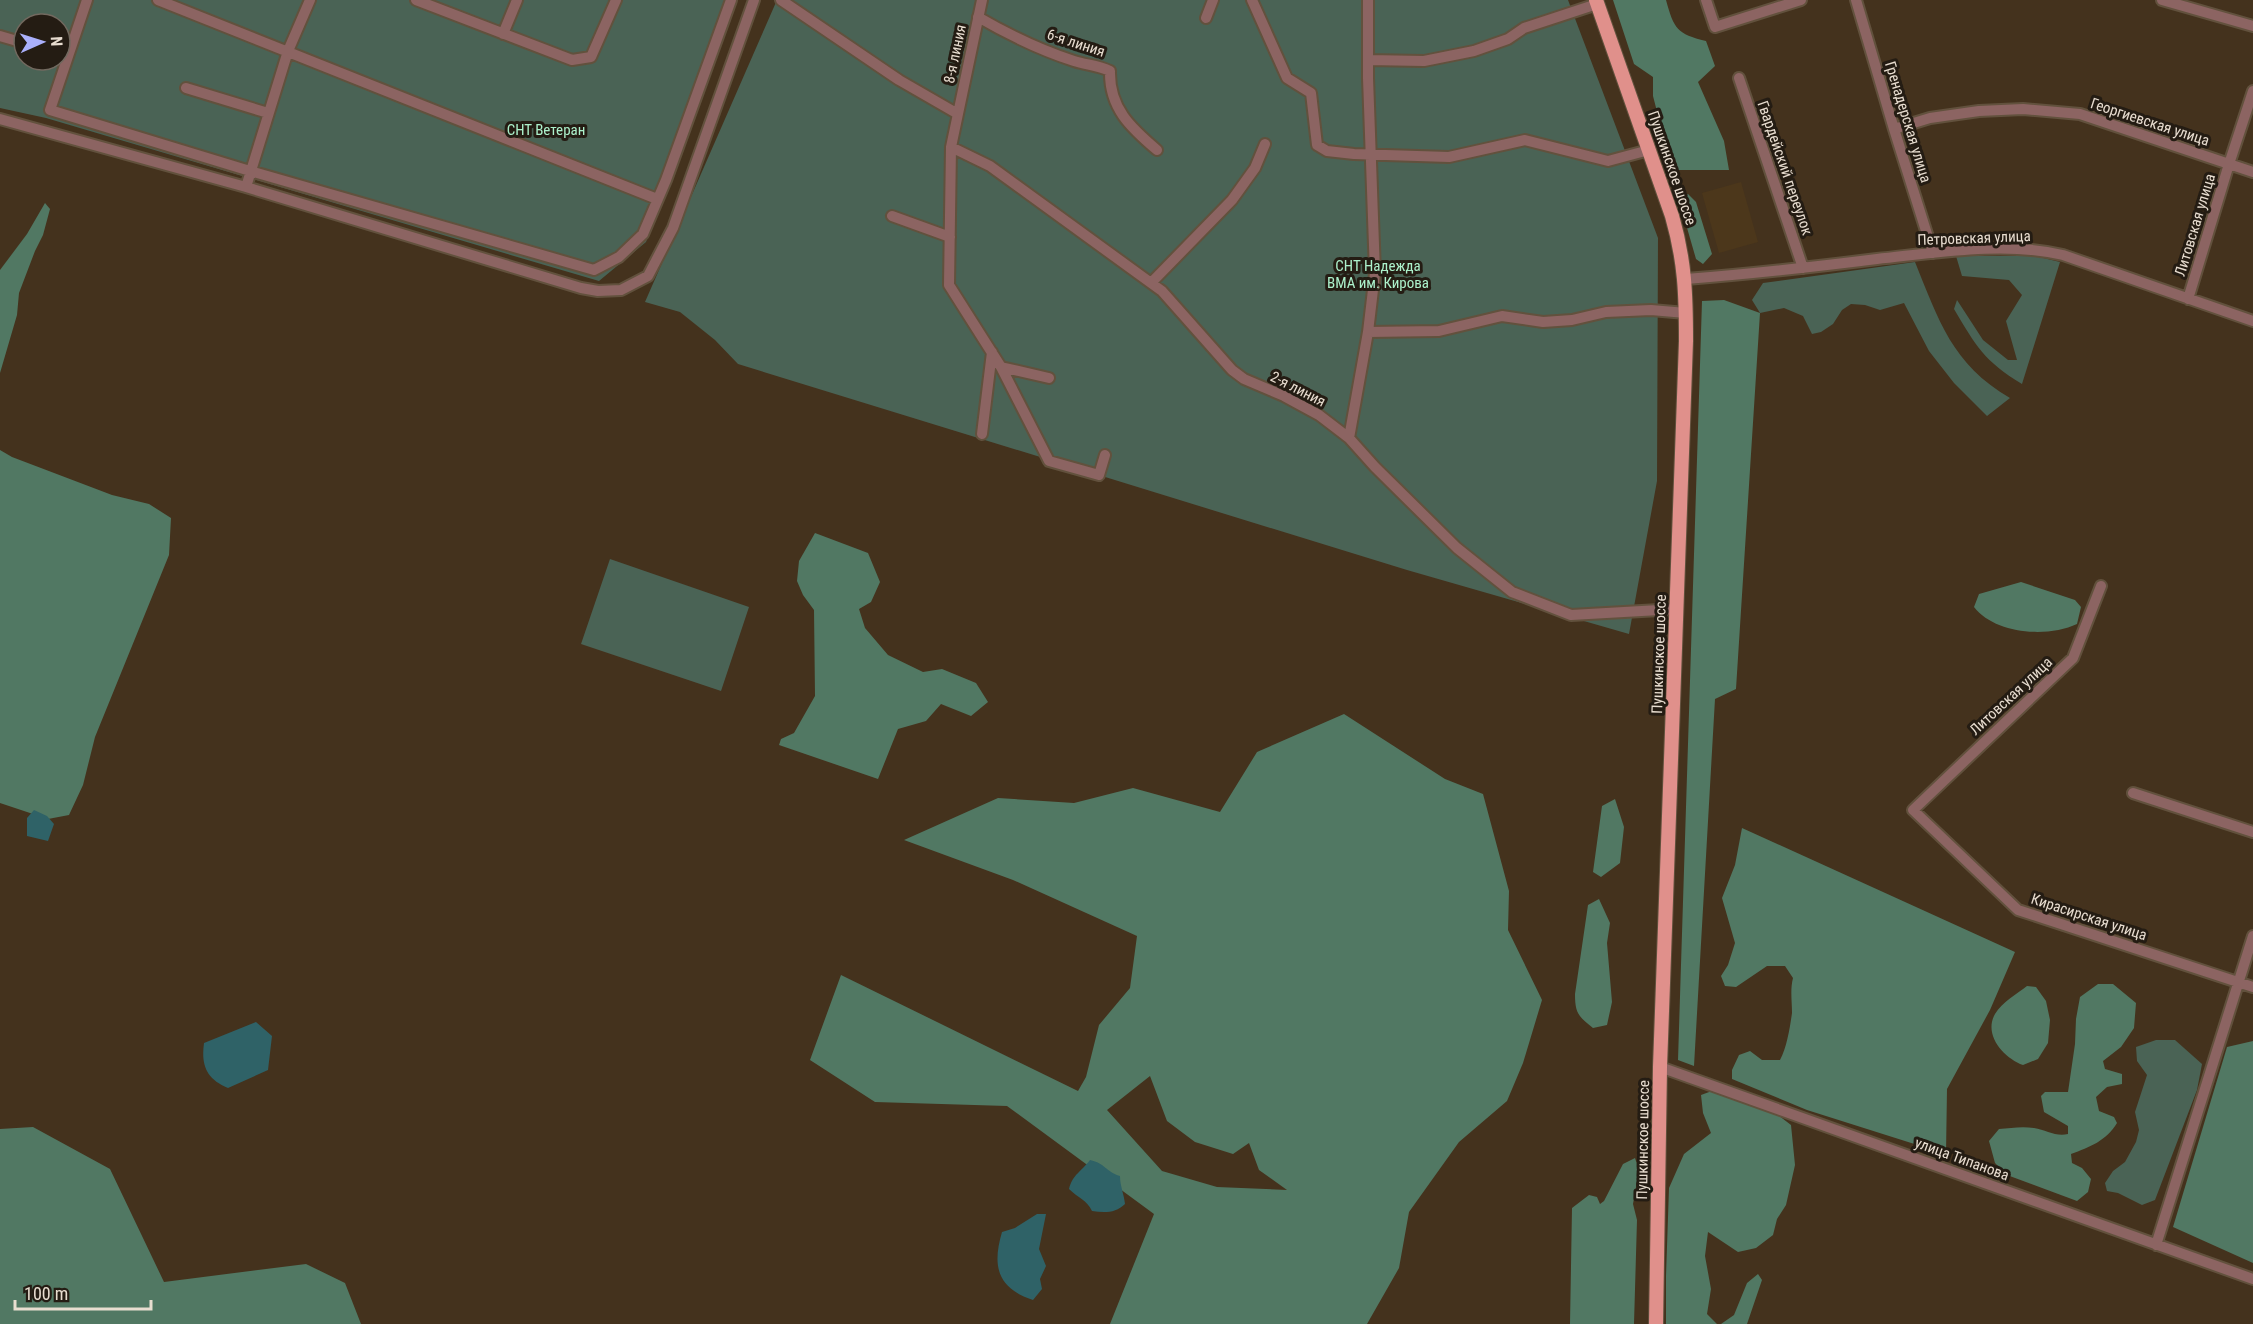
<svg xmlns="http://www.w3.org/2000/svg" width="2253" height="1324" font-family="'Roboto Condensed',sans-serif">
	<rect width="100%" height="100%" fill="#44321d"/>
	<path fill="#4c371b" d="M1741 182 1758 242 1719 253 1702 193Z"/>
	<path fill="#4a6355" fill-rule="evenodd" d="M0 0H735L646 242 599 281 46 118 0 108ZM24 24H60V60H24Z
		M777 0H1568L1658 238 1657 481 1629 634 1407 570 738 364 715 340 680 312 645 302Z
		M1956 256H2035L2060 262 2022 384C1984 361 1976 346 1954 309L1957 300 1983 340 2008 360H2017L2006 321 2022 295 2009 280 1962 276Z
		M1915 262C1939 321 1952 364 2010 398L1987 416 1954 383 1929 351 1904 303 1880 310 1865 305 1851 304 1842 310 1833 324 1821 332 1812 334 1803 316 1784 308 1760 313 1752 300 1763 283Z
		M610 559 749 607 721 691 581 644Z
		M2156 1040H2175L2202 1064 2197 1090 2155 1200 2142 1205 2118 1193 2107 1191 2105 1183 2113 1171 2125 1162 2136 1142 2139 1130 2135 1112 2147 1075 2137 1061 2136 1047Z"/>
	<path fill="#517863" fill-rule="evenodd" d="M1613 0H1666C1674 29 1677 34 1706 41L1715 66 1698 82 1724 141 1729 170H1672L1653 96V77L1634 64Z
		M1688 194 1696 202 1712 254 1703 264 1696 259 1679 200 1681 197Z
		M45 203 50 209 43 235 35 251 19 293 17 315 0 373V270L27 234Z
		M1724 300 1760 313 1736 689 1715 699 1694 1066 1678 1060 1702 301Z
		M0 450 12 457 112 495 149 504 171 518 169 555 95 737 83 785 69 815 48 819 0 803Z
		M815 533 868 553 880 582 871 602 859 609 865 628 888 655 923 672 942 669 976 683 988 702 971 716 941 704 926 721 898 729 878 779 779 745 781 739 794 733 815 696 814 610 803 595 797 581 799 561Z
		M2021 582 2075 600 2081 607 2077 624C2047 638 1995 634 1974 607L1979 594Z
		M1344 714 1445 779 1483 794 1509 891 1508 930 1542 1000 1523 1063 1507 1101 1459 1142 1409 1212 1399 1268 1367 1324H1110L1154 1214 1007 1106 875 1102 810 1060 841 975 1078 1091 1086 1077 1099 1025 1130 988 1137 936 1013 880 904 840 998 798 1074 803 1133 788 1220 812 1257 752ZM1150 1076 1167 1121 1195 1142 1233 1154 1249 1143 1259 1170 1287 1190 1217 1187 1162 1171 1107 1110Z
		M1615 799 1624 827 1620 863 1601 877 1593 872 1602 806Z
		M1742 828 2015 952 1990 1010 1947 1089 1946 1154 1807 1110 1732 1079V1070L1739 1055 1750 1051 1762 1060H1780C1787 1047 1790 1027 1792 1013 1792 1001 1790 990 1793 978L1785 966H1767L1736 987 1725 986 1721 976 1728 965 1735 943 1722 898 1735 865Z
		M1599 899 1610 923 1607 943 1612 1002 1607 1025 1593 1028C1578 1016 1575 1013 1575 994L1588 905Z
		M2098 984H2113L2136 1003 2134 1028 2121 1047 2103 1061 2105 1069 2122 1074V1084L2107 1087 2096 1097 2099 1111 2114 1117 2117 1123C2106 1141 2090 1147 2071 1154L2072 1163 2082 1168 2091 1179 2088 1192 2077 1201 2007 1175 1995 1163 1989 1141 1999 1129C2011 1128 2022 1126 2034 1128 2046 1130 2056 1137 2068 1134V1126L2044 1112 2041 1096 2045 1092H2068L2075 1044 2076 1019 2080 997Z
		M2027 986 2036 987 2046 1001 2050 1020 2048 1043 2038 1059 2023 1065C2004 1058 1983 1035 1995 1014 2002 1002 2017 994 2027 986Z
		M2253 1041V1263L2173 1227 2227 1047Z
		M1720 1088 1773 1111 1791 1125 1795 1165 1786 1205 1777 1219 1773 1235 1756 1248 1738 1252 1708 1232 1705 1256 1711 1289 1707 1314 1717 1324H1666V1276L1669 1188 1684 1154 1711 1133 1703 1113 1701 1095Z
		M33 1127 110 1169 164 1282 306 1264 345 1283 361 1324H0V1129Z
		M1635 1158 1639 1170 1633 1204 1637 1220 1634 1324H1570L1572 1208 1589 1195 1597 1197 1600 1204 1604 1201 1623 1164Z
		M1758 1274 1762 1280 1747 1324H1721L1734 1315 1747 1283Z"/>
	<path fill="#2f6267" d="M34 810 47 816 54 824 48 841 27 836V818Z
		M256 1022 272 1036 268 1070 228 1088C206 1079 201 1065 204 1043Z
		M1090 1160C1105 1163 1106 1172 1120 1176 1120 1186 1124 1194 1125 1204 1116 1213 1105 1213 1092 1211 1087 1200 1078 1198 1069 1189 1073 1174 1081 1172 1090 1160Z
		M1037 1214H1046L1039 1249 1046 1266 1040 1279 1042 1289 1033 1300C997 1288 992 1266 1002 1232L1015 1228Z"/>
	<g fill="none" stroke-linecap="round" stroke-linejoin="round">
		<defs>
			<path id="minor" d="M87 0 50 110 250 171 594 270 619 257 643 234 666 180 731 0
				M158 0 657 199
				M416 0 572 60 591 57 616 0
				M781 0 899 80 958 114
				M982 0 951 147 990 166 1162 291 1232 370 1244 379 1284 396 1319 415 1349 438 1375 467 1457 548 1512 592 1571 615 1677 609
				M1252 0 1287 78 1311 93 1317 145 1327 151 1354 154 1449 157 1525 140 1608 161 1649 150
				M1706 0 1715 27 1801 0
				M1856 0 1894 129 1933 253
				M2162 0 2253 26
				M978 17C1009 35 1040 50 1074 61 1086 65 1098 65 1110 71 1109 108 1131 128 1157 150
				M1206 18 1213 0
				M503 34 517 0
				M0 36 24 43
				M1368 60 1424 61 1474 51 1508 39 1524 28 1597 4
				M1739 78 1803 268
				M186 88 268 113
				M0 119 246 187 581 288 598 291 621 290 648 276 673 228 754 0
				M1894 129 1930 118 1979 111 2023 109 2080 114 2253 172
				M951 147 949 285 1001 367 1049 461 1099 475 1105 455
				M246 187 288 51 310 0
				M892 216 950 237
				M1686 279C1750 274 1813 267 1877 259 1935 253 2005 241 2063 255L2253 321
				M1151 283 1232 200 1255 168 1265 144
				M2188 299 2229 164 2253 91
				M1368 332 1439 331 1502 316 1543 322 1572 320 1606 312 1651 310 1686 313
				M1001 367 1049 378
				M982 434 992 352
				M1349 438 1368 332 1375 273 1368 78V0
				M2101 586 2073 658 1913 810 2018 910 2253 987
				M2133 793 2253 832
				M1660 1067 2253 1279
				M2156 1245 2253 936"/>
			<path id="major" d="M1596 0 1672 216C1685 261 1686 295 1686 341L1660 1067 1656 1324"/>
		</defs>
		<use href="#minor" stroke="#62513d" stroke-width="14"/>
		<use href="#major" stroke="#62513d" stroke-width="16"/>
		<use href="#minor" stroke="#8c6462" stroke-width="10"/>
		<use href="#major" stroke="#e0908b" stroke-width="14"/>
	</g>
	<g text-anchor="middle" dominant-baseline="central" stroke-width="6" stroke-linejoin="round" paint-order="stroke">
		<g font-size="15" fill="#e8ddd0" stroke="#241c13">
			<text transform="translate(1076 43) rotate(18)">6-я линия</text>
			<text transform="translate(955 54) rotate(-78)">8-я линия</text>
			<text transform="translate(1908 122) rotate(73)">Гренадерская улица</text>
			<text transform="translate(2150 122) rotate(18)">Георгиевская улица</text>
			<text transform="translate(1672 168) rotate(71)">Пушкинское шоссе</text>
			<text transform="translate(1785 168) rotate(71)">Гвардейский переулок</text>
			<text transform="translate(2195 225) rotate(-73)">Литовская улица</text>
			<text transform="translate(1974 238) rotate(-2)">Петровская улица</text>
			<text transform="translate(1298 389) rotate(27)">2-я линия</text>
			<text transform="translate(1659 654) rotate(-88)">Пушкинское шоссе</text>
			<text transform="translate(2011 696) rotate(-43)">Литовская улица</text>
			<text transform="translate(2089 917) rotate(18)">Кирасирская улица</text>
			<text transform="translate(1643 1140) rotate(-89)">Пушкинское шоссе</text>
			<text transform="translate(1962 1159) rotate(20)">улица Типанова</text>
		</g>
		<g font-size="15" fill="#acf1cb" stroke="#241c13">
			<text x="546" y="130">СНТ Ветеран</text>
			<text x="1378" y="266">СНТ Надежда<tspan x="1378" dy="17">ВМА им. Кирова</tspan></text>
		</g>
	</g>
	<g transform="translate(42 42) rotate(87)"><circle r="28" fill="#241c13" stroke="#72695f" stroke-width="1.5"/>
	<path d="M0-4.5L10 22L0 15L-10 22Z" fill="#aab0fb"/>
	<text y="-9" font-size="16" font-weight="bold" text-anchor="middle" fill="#e8ddd0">N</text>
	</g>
	<path d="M15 1300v9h136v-9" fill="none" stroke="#e8ddd0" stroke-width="3"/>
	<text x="24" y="1300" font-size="18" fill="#e8ddd0" stroke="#241c13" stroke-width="4.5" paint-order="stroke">100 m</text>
</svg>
